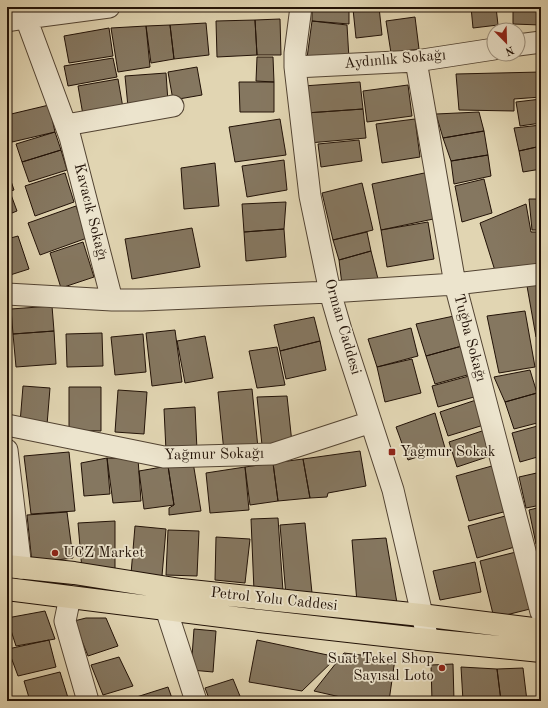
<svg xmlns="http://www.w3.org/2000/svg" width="548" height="708" font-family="'Old Standard TT',serif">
	<rect width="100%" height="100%" fill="#e1d5b2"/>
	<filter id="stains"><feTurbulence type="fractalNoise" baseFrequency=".005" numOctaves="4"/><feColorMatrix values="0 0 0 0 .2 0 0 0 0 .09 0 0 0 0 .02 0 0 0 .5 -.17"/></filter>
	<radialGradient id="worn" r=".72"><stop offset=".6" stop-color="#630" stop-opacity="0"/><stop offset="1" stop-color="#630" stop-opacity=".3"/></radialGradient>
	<path fill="#857760" stroke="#221207" d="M312 7H349V24L312 21Z
		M371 7H379L382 35 356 38 353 9Z
		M471 7H496L498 25 473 28Z
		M513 7H541V25L513 24Z
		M415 17 419 49 391 53 386 21Z
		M280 19 281 55H257L255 20Z
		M255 20 257 55 217 57 216 21Z
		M312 21 347 25 349 59 307 58Z
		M206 23 209 55 174 59 170 25Z
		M170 25 174 59 151 63 146 26Z
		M146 26 150 67 118 72 111 28Z
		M109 28 113 56 69 63 64 36Z
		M257 57H273L274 82 256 81Z
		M113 58 117 77 68 86 64 66Z
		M197 67 202 95 173 100 168 72Z
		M541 72V97L514 99V111L459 110 456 74Z
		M166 73 168 102 128 107 125 76Z
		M118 79 123 108 83 115 78 86Z
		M239 82H274V112H240Z
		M360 82 363 109 306 113 303 86Z
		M408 85 412 116 367 122 363 91Z
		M541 99V123L520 126 516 102Z
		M49 105 55 132 12 142 7 121V115Z
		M363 109 366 138 309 143 306 113Z
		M479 112 484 131 443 138 436 114Z
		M280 119 286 155 235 162 229 127Z
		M415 119 420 157 382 163 376 124Z
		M541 125V146L519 151 514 128Z
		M484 131 488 155 451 161 443 138Z
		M55 132 61 150 22 162 16 144Z
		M359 140 362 161 321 167 318 144Z
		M541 146V169L523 172 519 151Z
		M61 150 67 170 29 182 22 162Z
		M488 155 491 176 454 184 451 161Z
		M284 160 287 190 247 197 242 166Z
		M215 163 219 206 184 209 181 168Z
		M7 169 14 190 7 192Z
		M429 172 438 218 381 230 372 184Z
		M65 173 74 202 35 216 25 186Z
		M484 179 492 213 462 222 455 186Z
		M362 183 373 230 333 240 322 193Z
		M10 192 17 211 7 215V193Z
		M529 199H541V230H532Z
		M286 202 284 229 244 232 242 204Z
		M526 204 531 232H541V264L496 274 480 223Z
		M76 206 87 238 40 255 28 223Z
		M428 222 434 259 387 267 381 230Z
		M192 228 200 267 132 279 125 239Z
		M284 229 286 257 246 261 244 232Z
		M367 232 371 251 339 260 333 240Z
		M18 236 29 269 7 276V239Z
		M83 242 94 277 61 288 50 253Z
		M371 251 378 279 342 285 339 260Z
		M541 284V336L536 337 527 286Z
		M52 306 54 331 13 334 11 309Z
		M525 311 535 367 499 373 487 316Z
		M454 316 462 346 426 356 416 324Z
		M314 317 320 341 280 351 274 325Z
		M411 328 418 356 377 367 368 339Z
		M175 330 182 382 152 386 146 333Z
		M54 331 56 364 16 367 13 334Z
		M102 333 103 366 67 367 66 334Z
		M143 334 146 372 115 375 111 337Z
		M205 336 213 378 185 383 177 341Z
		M320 341 326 370 286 379 280 351Z
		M462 346 471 374 435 384 426 356Z
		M277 347 285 385 257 388 249 351Z
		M412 359 421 393 385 402 377 367Z
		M530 370 537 393 505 402 494 377Z
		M469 376 474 397 438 407 432 386Z
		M23 386 50 388 47 425 20 423Z
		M69 387H101V431L69 430Z
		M252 389 258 448 224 452 218 392Z
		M118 390 147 392 144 434 115 432Z
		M537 393 541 406V422L514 429 505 402Z
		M287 396 292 443 262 445 257 397Z
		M479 399 487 424 448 436 440 412Z
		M195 407 197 450 166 451 164 409Z
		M435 413 445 448 408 460 396 427Z
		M541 425V456L520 462 512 433Z
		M485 430 493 455 457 467 449 442Z
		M360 451 366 486 328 493 327 497 310 498 303 459Z
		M69 452 75 511 31 514 24 456Z
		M107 458 110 494 84 496 81 463Z
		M107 458 138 459 141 501 113 503Z
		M303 459 310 498 278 501 273 463Z
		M193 462 201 511 169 515V508L174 505 168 466Z
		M273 463 278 501 250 505 245 467Z
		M499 464 511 510 469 521 456 476Z
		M168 466 174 505 144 509 139 471Z
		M245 467 249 510 210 513 206 473Z
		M541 472V505L526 508 519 477Z
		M541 507V543L536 544 529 510Z
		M67 512 73 558 32 563 27 515Z
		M509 515 518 546 477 558 468 526Z
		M278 518 283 591H254L251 519Z
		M115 521V570H82L78 523Z
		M305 523 312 593 286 596 280 525Z
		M135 526 166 529 162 576 131 574Z
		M168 530 199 531 197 576 166 575Z
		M216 537 250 539 245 583 215 580Z
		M386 538 397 603H357L352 540Z
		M541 550V583H540L536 551Z
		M520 551 534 608 494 618 480 561Z
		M475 562 481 592 440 600 433 571Z
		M45 611 55 639 16 646 7 618Z
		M86 618H106L118 646 88 656 74 621Z
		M194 629 216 631 213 672 191 670Z
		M49 640 56 667 18 676 8 649Z
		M257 640 337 657 302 691 249 682Z
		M344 653 395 659 389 701H358L314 691Z
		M119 657 133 686 103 695 91 665Z
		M453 664 454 701H432L431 665Z
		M461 667 497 669 501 701H463Z
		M523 668 527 701H501L497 669Z
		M60 672 69 701H30L24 681Z
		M233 679 242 701H210L205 688Z
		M168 687 173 701H124Z"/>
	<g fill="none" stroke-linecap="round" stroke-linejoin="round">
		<defs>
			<path id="minor" d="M301 7 295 53V67L310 196 330 292 341 330 393 490 428 640
				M26 18 70 137 112 300
				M7 21 26 18 109 7
				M518 45 541 42
				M416 61 455 284 541 612
				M295 67 416 61 494 49
				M66 125 173 106
				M7 294 112 300H142L330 292 455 284 541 274
				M7 425 164 457 273 454 371 422
				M7 450 21 568
				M70 597 65 621 88 701
				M166 609 196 701"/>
			<path id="major" d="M7 566 74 573 181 590 421 615 541 630
				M7 589 260 621 428 640 541 651"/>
		</defs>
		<use href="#minor" stroke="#524332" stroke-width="23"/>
		<use href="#major" stroke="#221207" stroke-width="24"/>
		<use href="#minor" stroke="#ece4cd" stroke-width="21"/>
		<use href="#major" stroke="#e1d5b2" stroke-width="22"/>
	</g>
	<g fill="#8f2418" stroke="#ece4cd" stroke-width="1.5">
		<rect x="388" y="448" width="8" height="8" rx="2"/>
		<circle cx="55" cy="553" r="4"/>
		<circle cx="442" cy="668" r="4"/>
	</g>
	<g text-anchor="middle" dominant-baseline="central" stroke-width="3.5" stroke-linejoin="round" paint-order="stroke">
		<g font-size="15" fill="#221207" stroke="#ece4cd">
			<text transform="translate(395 60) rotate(-5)">Aydınlık Sokağı</text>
			<text transform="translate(90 212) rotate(76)">Kavacık Sokağı</text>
			<text transform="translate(342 327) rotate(74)">Orman Caddesi</text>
			<text transform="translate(469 338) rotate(75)">Tuğba Sokağı</text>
			<text transform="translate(214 455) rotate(-1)">Yağmur Sokağı</text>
			<text transform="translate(274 600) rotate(6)">Petrol Yolu Caddesi</text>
		</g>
		<g font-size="15" fill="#221207" stroke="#ece4cd" text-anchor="start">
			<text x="400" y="452">Yağmur Sokak</text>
			<text x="63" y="553">UCZ Market</text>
			<text x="434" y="659" text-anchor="end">Suat Tekel Shop<tspan x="434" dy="17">Sayısal Loto</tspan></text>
		</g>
	</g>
	<rect width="548" height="708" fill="none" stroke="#e1d5b2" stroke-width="24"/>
	<rect x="8" y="8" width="532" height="692" fill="none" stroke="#221207" stroke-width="2"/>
	<rect x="12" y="12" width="524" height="684" fill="none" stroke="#221207"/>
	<g transform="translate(506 42) rotate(157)"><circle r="19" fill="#ece4cd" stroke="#9b907e"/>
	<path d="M0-3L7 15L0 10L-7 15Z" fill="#8f2418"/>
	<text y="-6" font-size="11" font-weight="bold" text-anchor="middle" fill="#221207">N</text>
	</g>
	<rect width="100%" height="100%" filter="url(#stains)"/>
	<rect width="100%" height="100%" fill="url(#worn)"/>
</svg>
